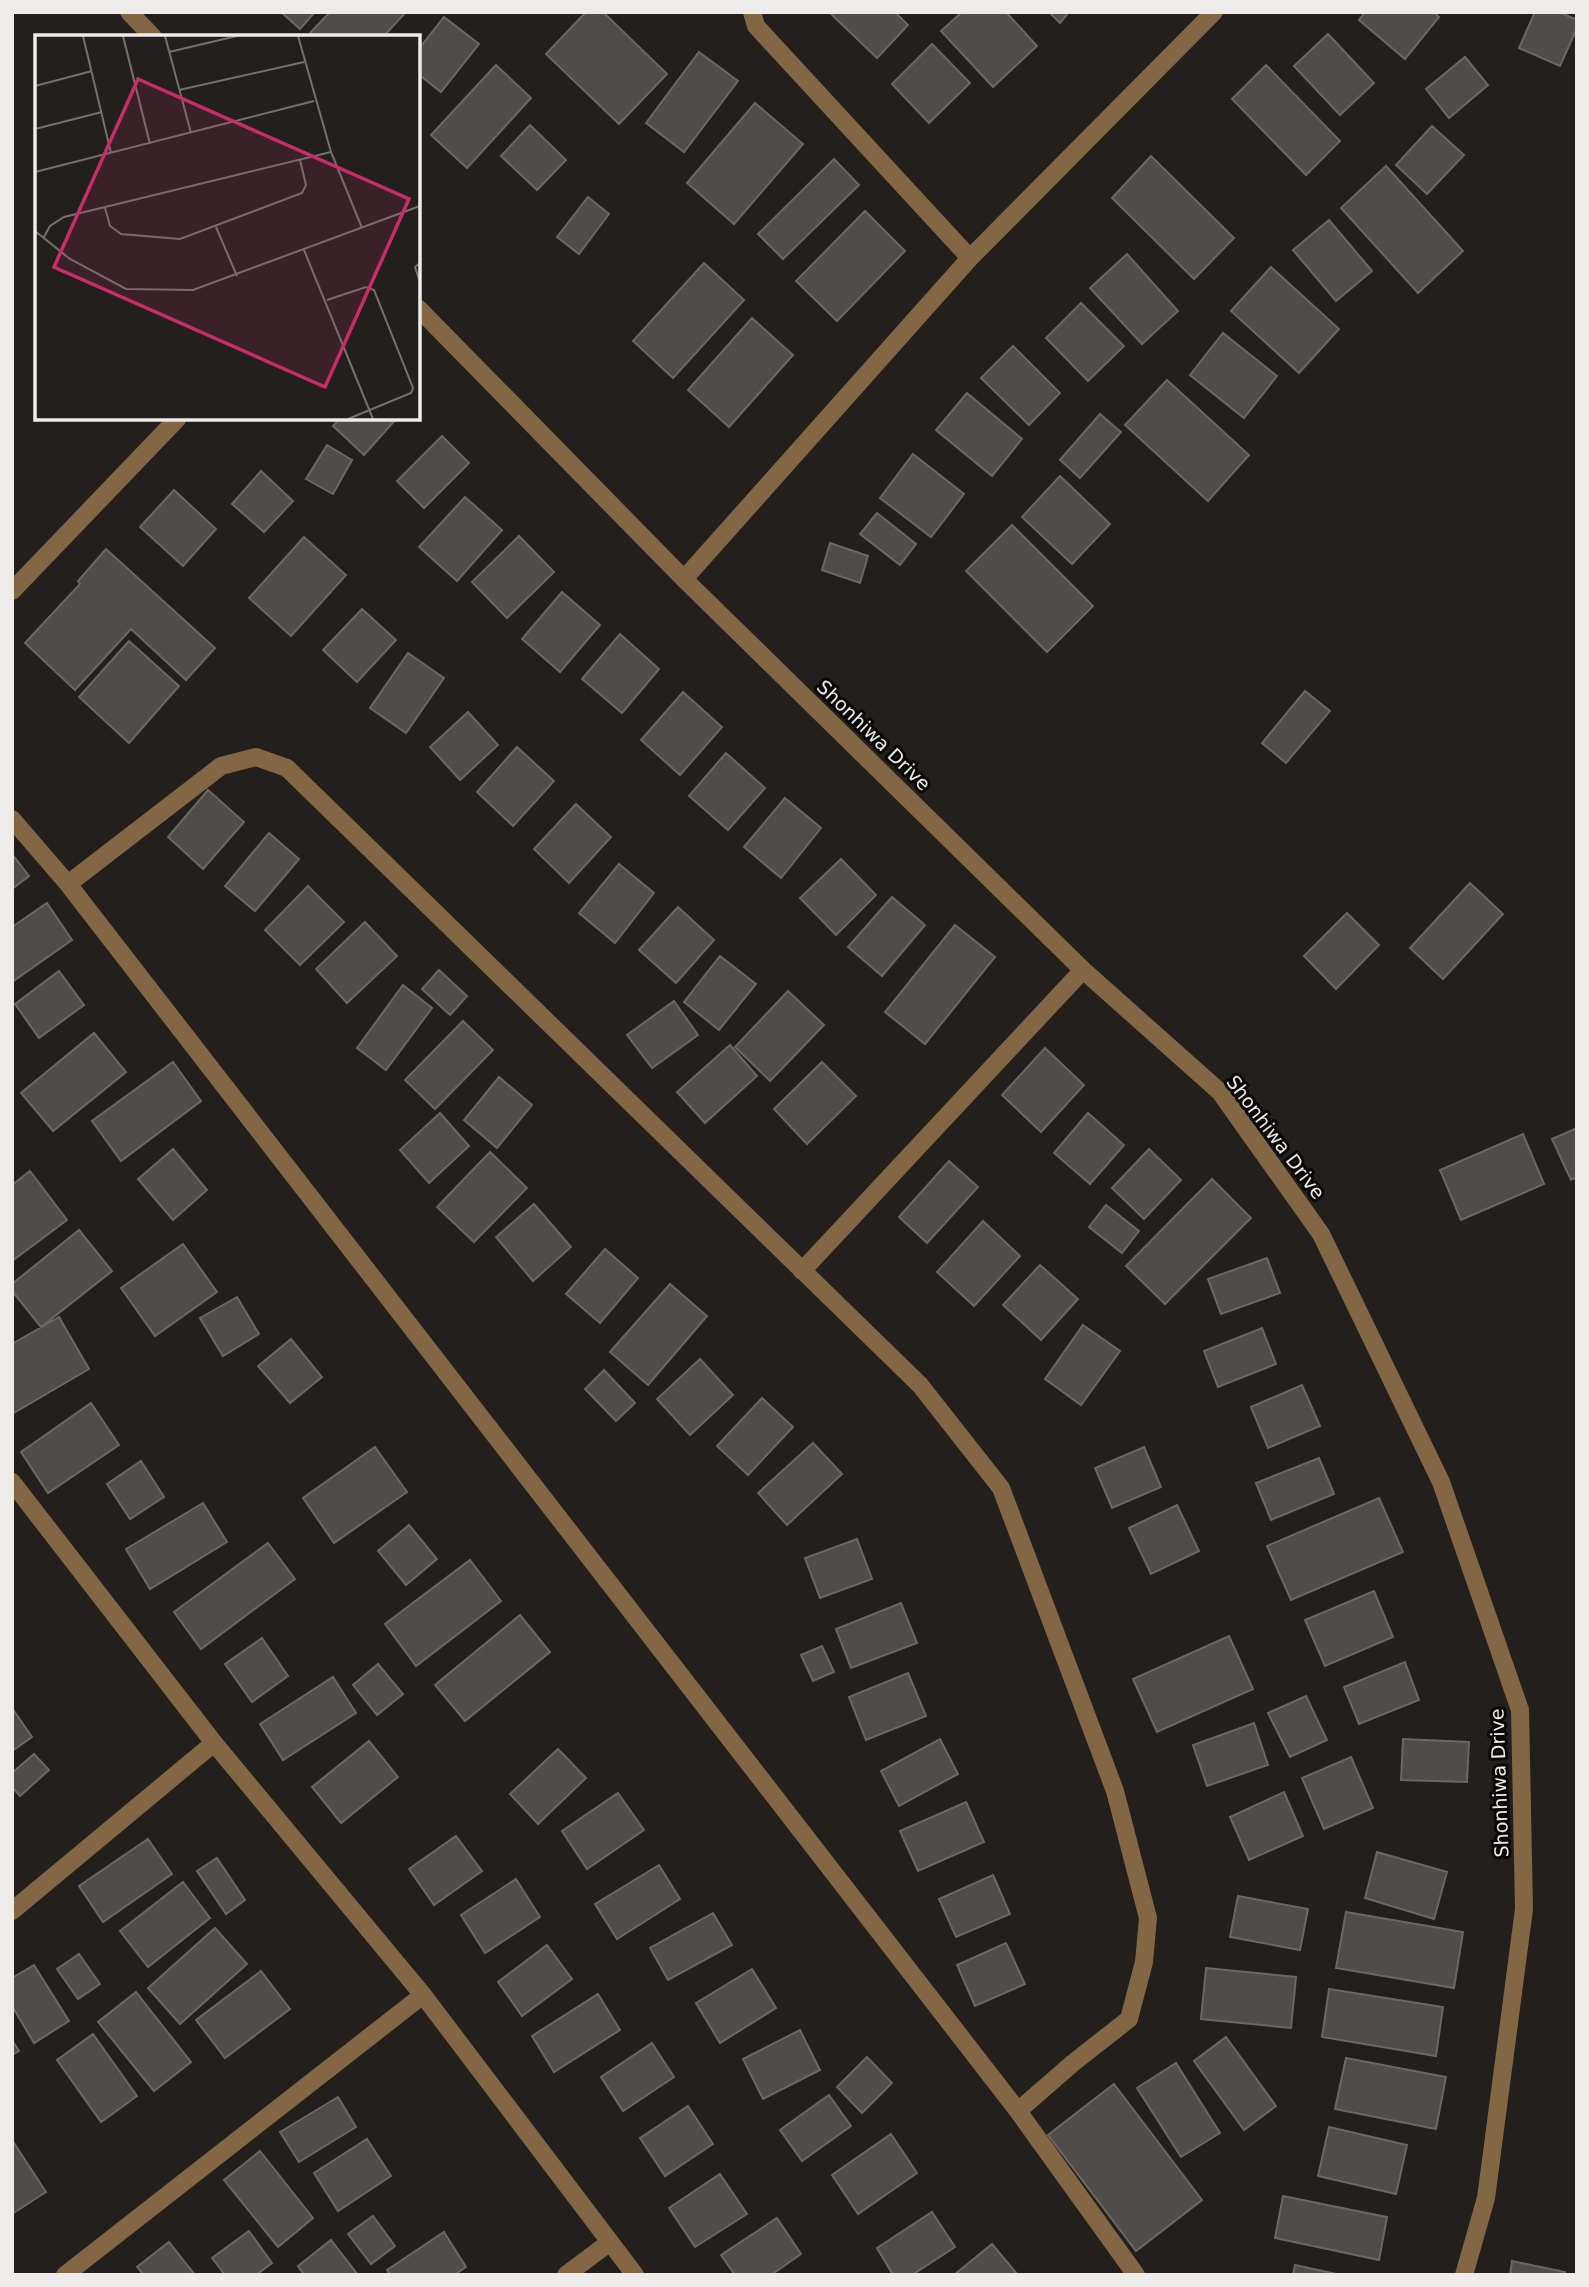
<svg xmlns="http://www.w3.org/2000/svg" width="1589" height="2287" font-family="'DejaVu Sans',sans-serif">
	<rect width="100%" height="100%" fill="#221f1c"/>
	<path fill="#4f4c49" stroke="#6b6864" stroke-width="2" d="M281 12H315L300 29Z
		M330 12H406L383 37H314L310 33Z
		M586 12H603L667 74 619 124 546 54Z
		M829 12H895L908 25 877 58Z
		M962 12H1006L1037 46 993 87 941 31Z
		M1049 12H1069L1060 23Z
		M1365 12H1434L1439 17 1405 59 1359 20Z
		M1535 12H1559L1577 20V28L1560 66 1519 48Z
		M444 17 479 44 441 92 418 74V50Z
		M1328 34 1374 83 1340 115 1294 66Z
		M932 44 970 83 929 123 892 84Z
		M699 52 738 81 684 152 646 123Z
		M1465 57 1488 85 1449 118 1426 89Z
		M496 65 531 98 467 168 431 135Z
		M1266 65 1340 141 1306 175 1232 99Z
		M755 103 803 144 734 224 687 183Z
		M530 125 566 160 537 190 501 156Z
		M1432 126 1464 155 1427 194 1396 165Z
		M1151 156 1234 238 1194 279 1112 198Z
		M834 159 859 185 783 259 758 234Z
		M1386 166 1463 251 1418 293 1341 208Z
		M588 197 609 214 579 254 557 237Z
		M865 211 905 251 837 321 796 281Z
		M1329 220 1372 271 1336 301 1293 250Z
		M1127 254 1178 311 1142 344 1090 288Z
		M704 263 744 300 673 378 633 341Z
		M1271 267 1339 329 1299 373 1231 311Z
		M1081 303 1124 346 1088 381 1046 338Z
		M752 318 793 355 729 427 688 390Z
		M1223 333 1277 376 1244 418 1190 375Z
		M1013 346 1060 393 1029 425 981 378Z
		M1167 380 1249 455 1208 501 1125 425Z
		M967 393 1022 439 992 476 936 430Z
		M1100 414 1121 432 1080 478 1060 460Z
		M340 418H397L364 455 333 426Z
		M442 436 469 463 424 508 397 481Z
		M327 445 352 460 333 494 306 479Z
		M913 454 964 494 931 537 880 498Z
		M261 471 293 501 264 532 232 504Z
		M1060 476 1110 524 1072 564 1022 517Z
		M174 490 216 529 183 566 140 527Z
		M465 497 502 530 457 581 419 547Z
		M877 513 916 544 900 565 860 534Z
		M1012 525 1093 606 1047 652 966 571Z
		M519 536 554 572 507 618 472 582Z
		M304 537 346 575 291 636 249 598Z
		M830 543 868 556 860 583 822 570Z
		M106 549 215 648 186 680 131 629 75 690 25 643 80 584 78 581Z
		M562 592 600 625 560 672 522 639Z
		M362 609 396 640 357 682 323 650Z
		M620 634 659 669 622 713 582 679Z
		M129 641 179 686 129 743 79 697Z
		M408 653 444 678 406 733 370 708Z
		M1305 691 1330 711 1286 763 1262 743Z
		M683 692 722 727 680 775 641 740Z
		M468 712 498 745 460 780 430 747Z
		M517 747 554 781 513 826 477 792Z
		M726 753 765 788 728 830 689 796Z
		M208 790 244 822 203 869 168 837Z
		M785 798 821 828 781 878 744 847Z
		M576 804 611 837 569 883 534 849Z
		M269 833 299 859 255 911 225 886Z
		M12 854 29 876 12 889Z
		M841 859 876 895 836 935 800 898Z
		M619 864 654 893 615 943 579 913Z
		M1470 883 1503 914 1443 979 1410 948Z
		M308 886 344 922 300 965 265 930Z
		M892 897 925 925 882 976 848 947Z
		M47 903 72 940 12 982V927Z
		M678 907 714 940 676 983 639 950Z
		M1347 913 1379 945 1336 989 1304 956Z
		M365 922 397 956 347 1003 316 969Z
		M955 925 995 957 925 1044 885 1012Z
		M720 956 756 984 719 1030 684 1002Z
		M439 970 467 996 450 1015 422 989Z
		M59 971 84 1005 39 1038 15 1004Z
		M403 985 432 1008 386 1070 357 1048Z
		M788 991 824 1025 770 1081 735 1047Z
		M674 1001 698 1035 652 1068 627 1035Z
		M463 1021 493 1050 435 1109 405 1080Z
		M94 1033 126 1072 53 1131 21 1093Z
		M730 1045 757 1076 705 1123 677 1092Z
		M1045 1048 1084 1085 1041 1132 1002 1095Z
		M173 1062 201 1101 121 1161 92 1121Z
		M822 1062 856 1096 807 1144 774 1109Z
		M499 1077 532 1105 497 1148 464 1120Z
		M440 1113 469 1146 429 1183 400 1150Z
		M1088 1113 1124 1145 1090 1184 1054 1153Z
		M1577 1128V1177L1571 1180 1552 1139Z
		M1523 1134 1544 1184 1461 1220 1440 1170Z
		M173 1149 207 1190 173 1220 138 1179Z
		M1149 1149 1181 1180 1144 1219 1112 1188Z
		M490 1152 527 1188 474 1242 437 1207Z
		M949 1161 978 1187 927 1243 899 1217Z
		M30 1171 67 1220 12 1261V1185Z
		M1212 1179 1251 1218 1165 1304 1126 1266Z
		M534 1204 571 1247 533 1281 496 1237Z
		M1106 1205 1139 1231 1122 1253 1089 1227Z
		M983 1221 1020 1256 974 1306 937 1272Z
		M79 1230 112 1271 41 1327 12 1291V1284Z
		M183 1244 217 1292 155 1336 121 1288Z
		M605 1249 638 1278 600 1323 566 1294Z
		M1267 1258 1280 1293 1221 1314 1208 1279Z
		M1040 1265 1078 1299 1041 1340 1003 1305Z
		M670 1284 707 1316 648 1385 610 1352Z
		M237 1297 259 1334 223 1356 200 1318Z
		M59 1317 89 1369 12 1414V1344Z
		M1083 1325 1120 1351 1081 1405 1045 1379Z
		M1262 1328 1276 1364 1218 1387 1204 1351Z
		M291 1339 322 1377 290 1403 258 1366Z
		M700 1359 733 1395 690 1435 657 1399Z
		M604 1370 635 1403 616 1421 585 1389Z
		M1302 1385 1320 1426 1268 1448 1251 1407Z
		M762 1398 793 1427 748 1475 717 1446Z
		M91 1403 119 1445 48 1493 21 1452Z
		M813 1443 842 1474 787 1525 758 1493Z
		M375 1447 407 1492 334 1543 303 1498Z
		M1144 1447 1161 1487 1112 1508 1095 1468Z
		M1319 1458 1334 1494 1271 1520 1256 1483Z
		M141 1461 164 1497 130 1519 107 1484Z
		M1379 1498 1403 1552 1291 1600 1267 1546Z
		M203 1503 227 1542 150 1589 126 1549Z
		M1177 1505 1199 1551 1151 1574 1129 1528Z
		M409 1525 437 1559 406 1585 378 1551Z
		M857 1539 872 1579 820 1598 805 1558Z
		M268 1543 295 1579 201 1649 174 1612Z
		M470 1560 501 1601 416 1666 385 1624Z
		M1374 1591 1393 1637 1325 1666 1305 1620Z
		M901 1603 917 1643 851 1668 836 1629Z
		M520 1615 550 1652 465 1721 435 1685Z
		M1229 1636 1253 1689 1157 1732 1133 1679Z
		M262 1638 288 1676 252 1702 225 1664Z
		M822 1646 834 1672 813 1681 801 1655Z
		M1405 1662 1419 1700 1359 1724 1344 1687Z
		M378 1664 403 1694 377 1715 353 1685Z
		M908 1673 926 1716 866 1740 849 1697Z
		M333 1677 356 1713 283 1760 260 1724Z
		M1306 1696 1327 1740 1290 1757 1268 1713Z
		M12 1708 32 1737 12 1751Z
		M1254 1723 1268 1765 1207 1786 1193 1745Z
		M940 1739 958 1774 899 1806 881 1771Z
		M1403 1739 1469 1742 1467 1782 1401 1780Z
		M369 1741 398 1777 341 1823 312 1787Z
		M558 1749 586 1778 538 1824 510 1794Z
		M34 1754 49 1770 20 1796 12 1787V1773Z
		M1351 1757 1373 1808 1324 1829 1302 1778Z
		M1284 1792 1303 1836 1249 1860 1230 1817Z
		M618 1793 644 1830 587 1869 562 1831Z
		M966 1802 984 1842 918 1871 900 1831Z
		M456 1836 482 1871 434 1905 409 1869Z
		M148 1839 172 1874 103 1922 79 1886Z
		M1377 1852 1447 1872 1434 1919 1365 1898Z
		M217 1858 245 1900 226 1914 197 1871Z
		M659 1865 680 1899 617 1939 595 1904Z
		M993 1875 1010 1914 956 1937 939 1899Z
		M516 1879 540 1917 485 1953 461 1915Z
		M183 1882 210 1918 148 1967 120 1931Z
		M1238 1896 1308 1909 1300 1950 1230 1937Z
		M1346 1912 1463 1932 1454 1988 1336 1968Z
		M713 1913 732 1945 668 1980 650 1948Z
		M215 1928 247 1964 180 2024 148 1988Z
		M1006 1943 1025 1984 975 2006 957 1965Z
		M547 1945 572 1979 522 2016 498 1982Z
		M79 1954 100 1984 78 1999 57 1969Z
		M34 1965 69 2021 34 2043 12 2006V1978Z
		M1206 1968 1296 1977 1291 2028 1201 2019Z
		M752 1969 776 2008 720 2043 696 2003Z
		M261 1971 290 2009 225 2058 196 2020Z
		M1329 1989 1443 2007 1436 2056 1322 2037Z
		M136 1992 191 2062 154 2091 98 2022Z
		M598 1994 620 2030 554 2072 532 2036Z
		M800 2030 820 2070 763 2099 743 2059Z
		M93 2034 137 2096 101 2122 57 2060Z
		M1226 2037 1276 2106 1244 2130 1194 2061Z
		M12 2040 19 2051 12 2055Z
		M652 2043 674 2077 623 2111 601 2077Z
		M867 2057 892 2083 862 2113 837 2087Z
		M1346 2058 1446 2077 1436 2129 1335 2109Z
		M1176 2063 1220 2133 1181 2157 1137 2088Z
		M1114 2084 1202 2200 1136 2251 1048 2135Z
		M829 2095 851 2126 802 2161 780 2130Z
		M338 2097 356 2127 299 2162 280 2132Z
		M688 2106 713 2144 665 2176 640 2138Z
		M1329 2127 1407 2145 1396 2194 1318 2176Z
		M891 2134 917 2173 858 2214 832 2175Z
		M367 2139 391 2176 338 2211 314 2173Z
		M12 2140 46 2192 12 2214Z
		M260 2151 313 2218 278 2247 224 2180Z
		M720 2174 747 2214 695 2247 669 2208Z
		M1283 2196 1387 2217 1379 2260 1275 2238Z
		M932 2212 955 2247 912 2275H893L877 2248Z
		M373 2216 395 2246 371 2264 348 2234Z
		M777 2218 801 2254 771 2275H735L721 2255Z
		M249 2231 272 2263 256 2275H225L212 2258Z
		M444 2232 466 2267 454 2275H390L387 2270Z
		M331 2240 358 2275H304L298 2266Z
		M169 2242 195 2275H144L137 2267Z
		M992 2244 1018 2275H954Z
		M1512 2261 1565 2272V2275H1510Z
		M1295 2265 1341 2275H1293Z"/>
	<g fill="none" stroke-linecap="round" stroke-linejoin="round">
		<path stroke="#836644" stroke-width="18" d="M129 12 153 37
			M752 12 756 26 970 258
			M418 308 684 579 1083 970 1220 1092 1321 1234 1441 1482 1520 1710 1524 1909 1486 2198 1464 2275
			M684 579 970 258 1214 12
			M12 591 178 418
			M12 819 68 884 1018 2111 1136 2275
			M68 884 221 766 256 757 287 768 920 1385 1001 1488 1115 1791 1148 1918 1144 1962 1129 2019 1073 2063 1018 2111
			M802 1271 1083 970
			M12 1482 214 1743 423 1995 635 2275
			M12 1911 214 1743
			M65 2275 423 1995
			M566 2275 610 2242"/>
	</g>
	<g text-anchor="middle" dominant-baseline="central" stroke-width="6" stroke-linejoin="round" paint-order="stroke">
		<g font-size="19" fill="#eeecea" stroke="#0a0908">
			<text transform="translate(874 735) rotate(44)">Shonhiwa Drive</text>
			<text transform="translate(1276 1137) rotate(53)">Shonhiwa Drive</text>
			<text transform="translate(1499 1783) rotate(-92)">Shonhiwa Drive</text>
		</g>
	</g>
	<g transform="translate(35 35)">
		<rect width="385" height="385" fill="#221f1c"/>
		<path fill="none" stroke="#74716e" stroke-width="2" d="M48 1 76 118M88 1 115 109M130 1 156 98M263 1 296 117 327 193M134 17 202 1M0 51 57 36M144 55 269 27M0 94 67 77M0 137 279 66M70 173 75 191 86 199 145 204 267 158 271 150 265 125M181 192 202 241M0 196 35 224 91 254 158 255 385 171M9 202 15 191 29 182 296 117M269 215 338 384M385 228 380 232 385 247M292 265 331 252 339 255 378 353 376 358 313 384"/>
		<path fill="#c62d69" fill-opacity="0.15" stroke="#c62d69" stroke-width="3.5" d="M103 44 374 164 290 352 19 232Z"/>
		<rect width="385" height="385" fill="none" stroke="#eeecea" stroke-width="3.5"/>
	</g>
	<rect width="1589" height="2287" fill="none" stroke="#eeecea" stroke-width="28"/>
</svg>
